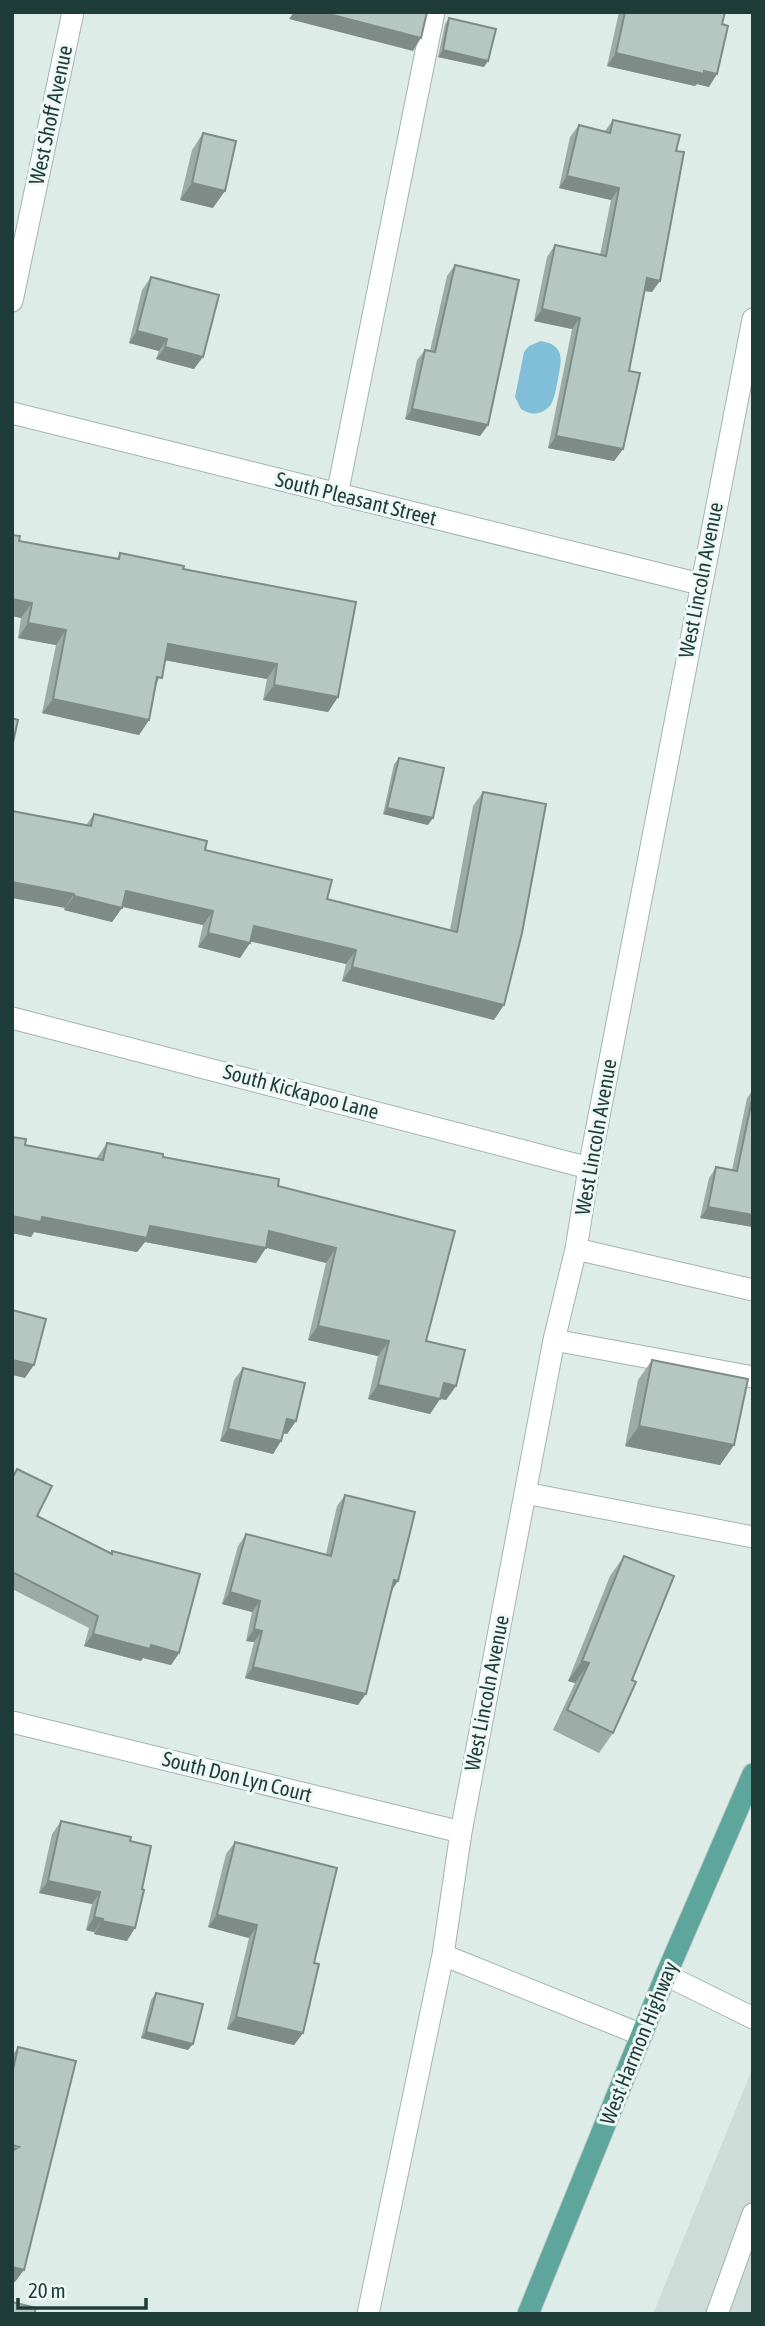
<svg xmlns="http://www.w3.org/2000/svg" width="765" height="2326" viewBox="0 0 765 2326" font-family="'Asap Condensed',sans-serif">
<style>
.built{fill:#cddcd6}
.water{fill:#80bfd7}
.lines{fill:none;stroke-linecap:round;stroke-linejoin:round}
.minor-casing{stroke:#a1b4af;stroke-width:23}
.major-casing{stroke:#c0c9c7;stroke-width:23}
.minor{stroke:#fff;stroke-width:21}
.major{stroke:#5ea69c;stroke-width:21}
.wall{fill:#9baba6}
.shaded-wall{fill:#7e8b87}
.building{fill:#b4c7c1;stroke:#7e8b87;stroke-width:2}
.labels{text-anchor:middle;stroke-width:6;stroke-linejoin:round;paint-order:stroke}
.street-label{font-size:21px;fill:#1e3d38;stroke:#eff8f5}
</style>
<rect width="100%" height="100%" fill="#deece7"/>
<path class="built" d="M753 2067V2314H653Z"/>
<path class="water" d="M541 341C565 345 562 360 558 379 556 388 555 398 550 406 541 415 532 416 521 409L515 397 524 352 529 346Z"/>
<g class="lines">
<defs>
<path id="minor" d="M12 301 73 12
M12 413 700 584
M337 495 434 12
M12 1018 589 1168
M576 1249 753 1290
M554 1340 753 1377
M525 1493 753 1537
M12 1722 461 1832
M666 1975 753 2018
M642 2035 443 1955 461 1832 554 1340 576 1249 589 1168 753 319
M368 2314 443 1955
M717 2314 753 2214"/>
<path id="major" d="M528 2314 666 1975 753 1774"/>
</defs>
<use href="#minor" class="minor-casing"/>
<use href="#major" class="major-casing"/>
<use href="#minor" class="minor"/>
<use href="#major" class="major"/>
</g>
<path class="wall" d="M619 12H725L709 87 697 84 695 86 607 66Z
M449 18 484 67 438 57 445 24Z
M613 120 676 151 652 292 644 291 629 371 623 449 614 461 548 448 572 329 534 321 547 257 555 245 600 255 611 200 559 188 570 137 579 125 605 131Z
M203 133 213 208 180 200 192 150Z
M455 265 488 425 480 436 405 419 417 360 425 350 430 351 447 276Z
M151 277 194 369 156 359 159 351 129 343 142 290Z
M12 535 19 541 117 559 120 553 183 569 338 697 328 712 263 700 267 679 165 660 156 687 149 720 139 735 42 713 56 645 18 638 21 618 12 616Z
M399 758 428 825 383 814 394 764Z
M483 792 494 1020 342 981 346 964 251 941 240 958 198 947 203 925 122 907 112 922 64 910 86 825 94 814 205 850 327 899 450 930 473 806Z
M753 1090V1227L700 1218 709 1178 716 1167 732 1170 747 1098Z
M12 1137 25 1145 96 1159 107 1143 278 1186 426 1341 456 1386 446 1400 440 1399 430 1414 368 1399 378 1356 308 1340 326 1263 266 1247 256 1263 145 1242 137 1252 34 1232 31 1237 12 1233Z
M652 1360 734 1445 720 1465 625 1446 638 1380Z
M243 1368 296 1421 287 1434 283 1433 281 1441 273 1454 220 1441 234 1380Z
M17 1469 37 1516 111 1554 112 1551 179 1653 171 1665 143 1658 141 1661 84 1646 89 1628 12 1589V1475Z
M345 1495 391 1591 358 1705 245 1678 254 1642 246 1641 252 1612 222 1604 238 1546 246 1534 326 1554 337 1506Z
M624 1556 632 1680 613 1733 599 1753 553 1730 575 1683 568 1681 610 1576Z
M61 1821 130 1841 127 1941 94 1934V1932L86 1930 92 1904 39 1893 52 1834Z
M235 1842 314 1963 303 2033 294 2045 227 2029 249 1938 208 1927 226 1854Z
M156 1993 188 2050 141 2038 151 2000Z
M18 2047 15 2282H12V2056Z"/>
<path class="shaded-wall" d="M294 12H321L421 38 413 51 289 19Z
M443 50 488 61 484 67 438 57Z
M616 53 717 74 709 87 697 84 695 86 607 66Z
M567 176 619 188 611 200 559 188Z
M192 183 225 191 213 208 180 200Z
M647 278 660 281 652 292 639 290Z
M542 309 580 318 572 329 534 321Z
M137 331 167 339 159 351 129 343Z
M165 347 203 357 194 369 156 359Z
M412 409 488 425 480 436 405 419Z
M556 436 623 449 614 461 548 448Z
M12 599 32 603 21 618 12 616Z
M28 623 66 630 56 645 18 638Z
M168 644 277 664 267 679 158 659Z
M274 685 338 697 328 712 263 700Z
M53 699 149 720 139 735 42 713Z
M387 808 433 818 428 825 383 814Z
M12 882 74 894 65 908 12 898Z
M126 891 213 911 203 925 116 905Z
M74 896 122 908 112 922 64 910Z
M254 926 356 950 346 964 244 940Z
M208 933 250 943 240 958 198 947Z
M352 967 504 1005 494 1020 342 981Z
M708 1207 753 1215V1227L700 1218Z
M12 1216 42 1217 150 1226 266 1248 256 1263 145 1242 137 1252 34 1232 31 1237 12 1233Z
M269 1231 336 1248 326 1263 259 1246Z
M318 1326 389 1341 378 1356 308 1340Z
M12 1360 34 1365 25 1378 12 1375Z
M444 1383 456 1386 446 1400 434 1397Z
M378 1385 440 1399 430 1414 368 1399Z
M287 1419 296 1421 287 1434 278 1432Z
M639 1426 734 1445 720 1465 625 1446Z
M228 1429 281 1441 273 1454 220 1441Z
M394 1580 398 1581 390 1593Z
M230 1592 260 1601 252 1612 222 1604Z
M254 1629 262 1631 254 1642 246 1641Z
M93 1634 151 1645 179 1653 171 1665 143 1658 141 1661 84 1646Z
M582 1661 589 1663 575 1683 568 1681Z
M253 1667 366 1694 358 1705 245 1678Z
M48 1881 100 1892 92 1904 39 1893Z
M217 1915 257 1925 249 1938 208 1927Z
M94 1917 103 1919 94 1932 86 1930Z
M102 1921 135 1928 127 1941 94 1934Z
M236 2017 303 2033 294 2045 227 2029Z
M146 2032 193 2044 188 2050 141 2038Z
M12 2267 24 2270 15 2282H12Z"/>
<path class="building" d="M321 12H427L421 38Z
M625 12H725L722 24 728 26 717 74 704 71V74L616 53Z
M449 18 496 29 488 61 443 50Z
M613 120 680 135 676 151 684 152 660 281 647 278 629 371 640 373 623 449 556 436 580 318 542 309 555 245 606 256 619 188 567 176 579 125 610 133Z
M203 133 236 141 225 191 192 183Z
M455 265 519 280 488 425 412 409 425 350 435 352Z
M151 277 219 295 203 357 165 347 167 339 137 331Z
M12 535 20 536 19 541 119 559 120 553 184 566 183 569 356 602 338 697 274 685 277 664 168 644 162 678 157 677 149 720 53 699 66 630 28 623 32 603 12 599Z
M12 718 18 720 12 747Z
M399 758 444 768 433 818 387 808Z
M483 792 546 804 522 933 504 1005 352 967 356 950 254 926 250 943 208 933 213 911 126 891 122 908 74 896V894L12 882V811L91 826 94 814 207 841 205 850 332 880 327 899 457 932Z
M753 1095V1215L708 1207 716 1167 737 1171Z
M12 1137 26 1139 25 1145 103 1160 107 1143 163 1154V1157L279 1179 278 1186 455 1231 426 1341 465 1350 456 1386 444 1383 440 1399 378 1385 389 1341 318 1326 336 1248 269 1231 266 1248 150 1226 147 1238 42 1217 41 1222 12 1216Z
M12 1310 46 1319 34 1365 12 1360Z
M652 1360 748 1379 734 1445 639 1426Z
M243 1368 305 1383 296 1421 287 1419 281 1441 228 1429Z
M17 1469 52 1486 37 1516 112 1554V1551L200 1574 179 1653 151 1645 150 1649 93 1634 98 1616 12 1572V1475H14Z
M345 1495 415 1512 398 1581 394 1580 366 1694 253 1667 262 1631 254 1629 260 1601 230 1592 246 1534 331 1556Z
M624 1556 674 1576 632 1680 636 1682 613 1733 567 1710 589 1663 582 1661Z
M61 1821 131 1837 130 1841 151 1846 142 1889 144 1890 135 1928 102 1921 103 1919 94 1917 100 1892 48 1881Z
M235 1842 337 1868 314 1963 319 1964 303 2033 236 2017 257 1925 217 1915Z
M156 1993 203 2004 193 2044 146 2032Z
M18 2047 76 2061 24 2270 12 2267V2151L19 2147 12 2145V2074Z
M12 2302 36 2308 34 2314H12Z"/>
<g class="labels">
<g class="street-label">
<text transform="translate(51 115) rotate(-78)" y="7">West Shoff Avenue</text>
<text transform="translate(356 499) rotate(14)" y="7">South Pleasant Street</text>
<text transform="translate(701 580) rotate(-79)" y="7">West Lincoln Avenue</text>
<text transform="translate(301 1092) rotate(15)" y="7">South Kickapoo Lane</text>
<text transform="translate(596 1137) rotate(-80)" y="7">West Lincoln Avenue</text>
<text transform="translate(487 1693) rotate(-79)" y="7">West Lincoln Avenue</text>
<text transform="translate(237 1777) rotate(14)" y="7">South Don Lyn Court</text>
<text transform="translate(639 2043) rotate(-68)" y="7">West Harmon Highway</text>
</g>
</g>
<rect width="765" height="2326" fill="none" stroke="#1e3d38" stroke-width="28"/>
<path d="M18 2298v10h128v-10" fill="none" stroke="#1e3d38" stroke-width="3.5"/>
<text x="28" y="2298" font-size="21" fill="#1e3d38" stroke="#eff8f5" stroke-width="5" paint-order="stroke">20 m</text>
</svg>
